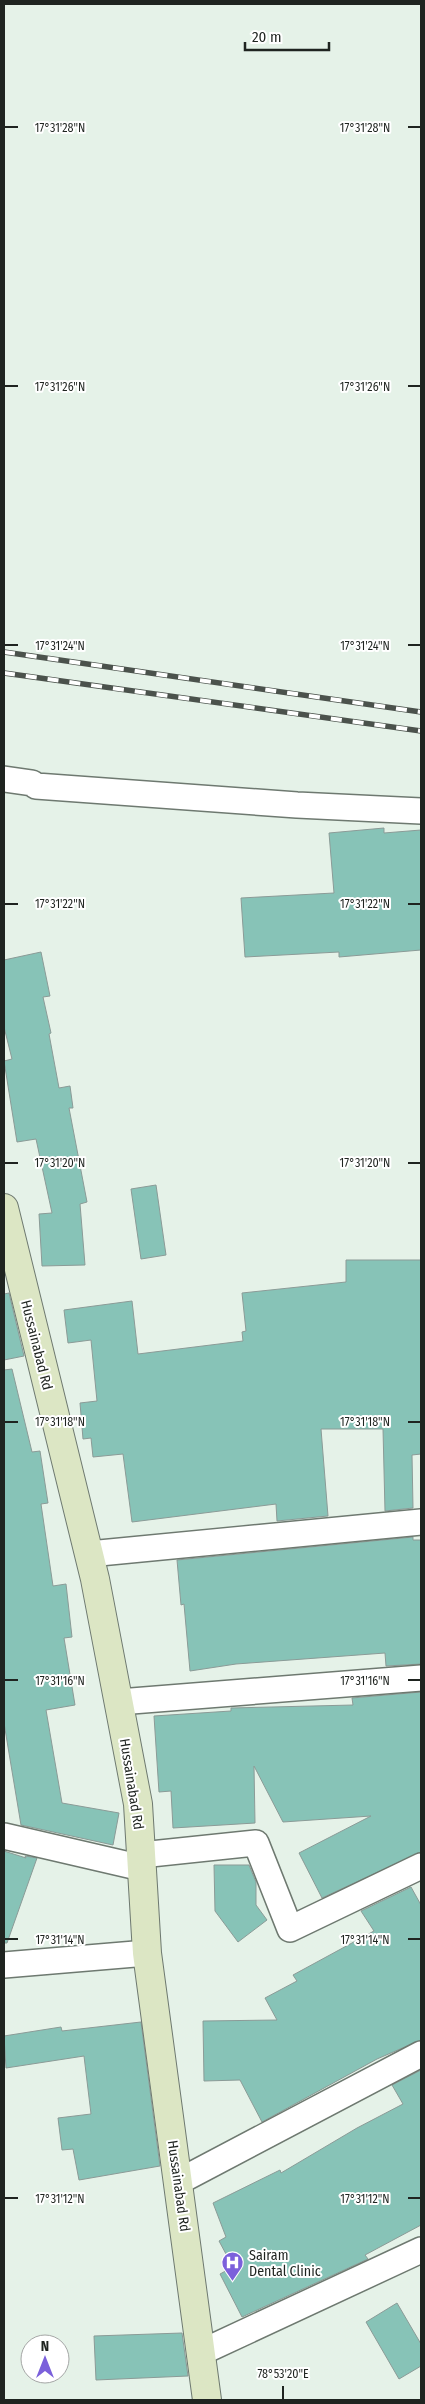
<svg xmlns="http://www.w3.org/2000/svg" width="425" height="2404" viewBox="0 0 425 2404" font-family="'Fira Sans Condensed',sans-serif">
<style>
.building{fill:#87c3b7;stroke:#8b9b97}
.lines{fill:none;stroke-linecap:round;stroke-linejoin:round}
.street-casing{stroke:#6e7970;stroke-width:28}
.secondary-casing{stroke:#6e7970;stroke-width:30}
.street{stroke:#fff;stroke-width:25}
.secondary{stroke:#dce6c4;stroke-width:28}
.rail-casing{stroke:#4b524c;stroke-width:5.5}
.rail{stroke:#fff;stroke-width:4;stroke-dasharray:11;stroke-linecap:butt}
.ticks{fill:none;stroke:#1f2420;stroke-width:2}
.labels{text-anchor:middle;stroke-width:4;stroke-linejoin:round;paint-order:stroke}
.street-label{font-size:14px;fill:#1f2420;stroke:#fff}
.poi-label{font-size:14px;fill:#1f2420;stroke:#fff;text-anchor:start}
.ticks-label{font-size:12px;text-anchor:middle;fill:#1f2420;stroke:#fff;stroke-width:4;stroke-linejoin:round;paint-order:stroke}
</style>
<rect width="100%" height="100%" fill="#e5f2e8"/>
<path class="building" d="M384 828V833L421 830V950L339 957V952L245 957 241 898 334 893 329 833Z
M41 952 50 996 43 997 51 1033 49 1034 59 1088 70 1086 73 1108H69L87 1202 80 1204 85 1265 42 1266 39 1214 52 1213 36 1139 17 1142 4 1061 12 1059 4 1027V960Z
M156 1185 166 1255 141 1259 131 1189Z
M346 1260H421V1454L412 1455 413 1508 385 1511 383 1429H321L328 1516 277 1521 276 1504 132 1522 123 1454 93 1457 91 1438 83 1439 80 1403 97 1401 91 1340 68 1343 64 1310 132 1301 138 1354 243 1341 242 1332 246 1331 242 1293 346 1282Z
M9 1293 24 1356 4 1360V1294Z
M12 1369 32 1452 40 1451 48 1503 41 1504 53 1586 66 1584 72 1637 64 1638 75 1705 46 1710 62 1803 119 1813 113 1845 21 1825 4 1723V1370Z
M413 1537V1540H421V1664L386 1666 385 1653 236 1664 190 1671 184 1604 181 1605 177 1560Z
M421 1692V1852L322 1898 299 1853 371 1816 283 1822 254 1766 255 1823 173 1828 171 1791 159 1792 154 1716 231 1711V1708L353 1705 352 1698Z
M4 1851 26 1858 25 1856 37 1858 7 1943H4Z
M214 1865H249L256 1882V1905L267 1920 238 1942 215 1911Z
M411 1887 421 1905V2040L377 2059 262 2122 240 2080 204 2081 203 2021 277 2020 265 1998 297 1981 293 1975 374 1931 361 1911Z
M141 2022 160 2166 79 2180 73 2149 62 2150 58 2118 91 2114 84 2056 6 2068 4 2036 61 2027 62 2031Z
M421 2070V2225L365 2255 368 2259 242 2317 220 2274 233 2267 219 2241 226 2237 213 2203 280 2170 281 2173 357 2128 403 2104 392 2085Z
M397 2303 421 2344V2366L399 2379 366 2322Z
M182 2333 188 2376 96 2380 94 2336Z"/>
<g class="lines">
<defs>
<path id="street" d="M4 779 32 783 36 786 297 805 421 811
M89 1554 421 1522
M119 1702 421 1678
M4 1836 142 1868
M141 1855 256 1843 290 1929 421 1866
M4 1965 147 1953
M178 2182 421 2054
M202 2352 421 2250"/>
<path id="secondary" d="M4 1208 95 1579 138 1804 147 1953 207 2400"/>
</defs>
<use href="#street" class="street-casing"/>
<use href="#secondary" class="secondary-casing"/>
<use href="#street" class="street"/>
<use href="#secondary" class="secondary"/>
<defs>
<path id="rail" d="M4 652 421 712
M4 673 421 731"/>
</defs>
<use href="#rail" class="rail-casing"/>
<use href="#rail" class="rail"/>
</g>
<path class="ticks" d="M5 127H18M408 127H420M5 386H18M408 386H420M5 645H18M408 645H420M5 904H18M408 904H420M5 1163H18M408 1163H420M5 1422H18M408 1422H420M5 1680H18M408 1680H420M5 1939H18M408 1939H420M5 2198H18M408 2198H420M283 2386V2399"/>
<defs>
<symbol id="hospital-pin" viewBox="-11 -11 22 30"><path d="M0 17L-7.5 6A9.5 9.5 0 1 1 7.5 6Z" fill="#7b60db" stroke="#fff"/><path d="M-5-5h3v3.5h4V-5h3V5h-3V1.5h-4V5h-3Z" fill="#fff"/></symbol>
</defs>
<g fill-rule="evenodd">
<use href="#hospital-pin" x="220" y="2250" width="25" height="34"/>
</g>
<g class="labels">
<g class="street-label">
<text transform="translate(37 1345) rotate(76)" y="5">Hussainabad Rd</text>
<text transform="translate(132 1784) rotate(81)" y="5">Hussainabad Rd</text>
<text transform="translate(179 2186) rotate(82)" y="5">Hussainabad Rd</text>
</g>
<g class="poi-label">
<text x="249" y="2260">Sairam<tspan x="249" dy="16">Dental Clinic</tspan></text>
</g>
</g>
<g class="ticks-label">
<text x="60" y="132">17°31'28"N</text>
<text x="365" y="132">17°31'28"N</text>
<text x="60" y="391">17°31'26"N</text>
<text x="365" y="391">17°31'26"N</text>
<text x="60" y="650">17°31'24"N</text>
<text x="365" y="650">17°31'24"N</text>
<text x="60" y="908">17°31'22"N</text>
<text x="365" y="908">17°31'22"N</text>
<text x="60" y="1167">17°31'20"N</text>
<text x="365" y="1167">17°31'20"N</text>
<text x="60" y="1426">17°31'18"N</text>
<text x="365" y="1426">17°31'18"N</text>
<text x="60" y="1685">17°31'16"N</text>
<text x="365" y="1685">17°31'16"N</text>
<text x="60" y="1944">17°31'14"N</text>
<text x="365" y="1944">17°31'14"N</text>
<text x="60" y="2203">17°31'12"N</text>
<text x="365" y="2203">17°31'12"N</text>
<text x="283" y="2378">78°53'20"E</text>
</g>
<rect width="425" height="2404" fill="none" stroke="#1f2420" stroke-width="10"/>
<g transform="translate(45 2359)"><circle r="24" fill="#ffffff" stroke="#a5a7a6"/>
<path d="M0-4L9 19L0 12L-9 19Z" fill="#7b60db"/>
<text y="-8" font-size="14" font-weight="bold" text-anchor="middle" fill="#1f2420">N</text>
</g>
<path d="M245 42v8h84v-8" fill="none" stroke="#1f2420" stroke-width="2.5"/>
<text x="252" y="42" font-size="15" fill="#1f2420" stroke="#ffffff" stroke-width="4" paint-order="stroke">20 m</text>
</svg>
